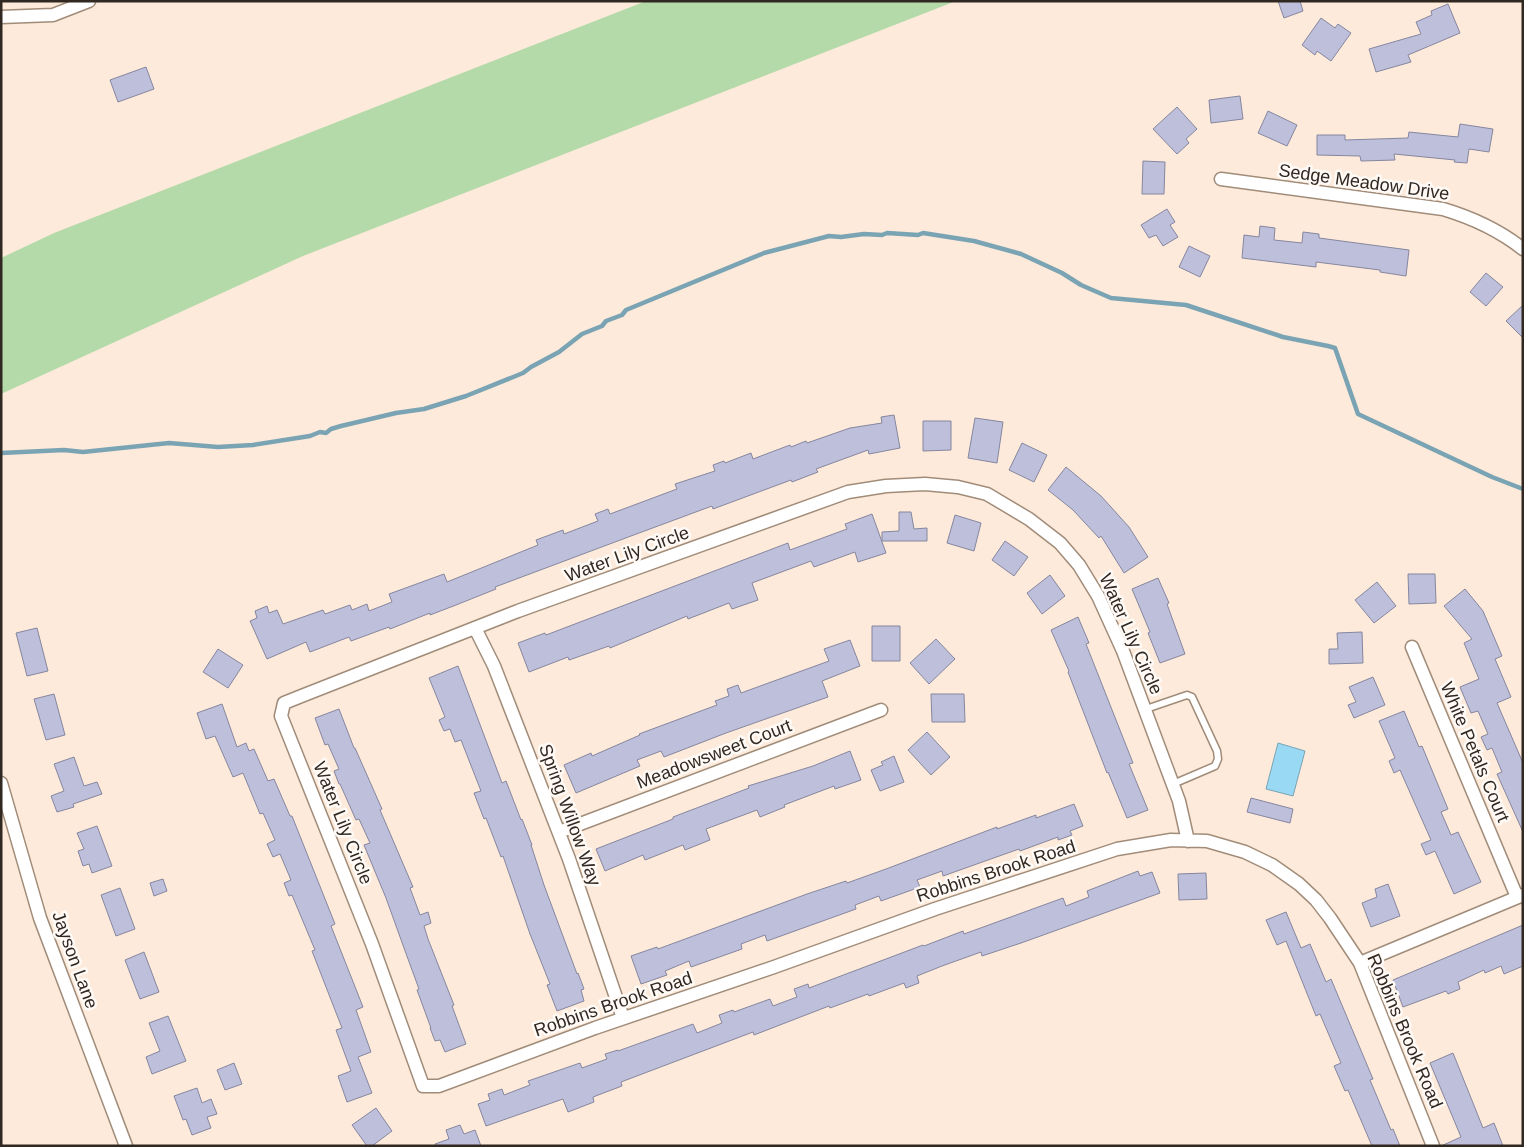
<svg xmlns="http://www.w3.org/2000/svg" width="1524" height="1147" viewBox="0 0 1524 1147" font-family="Arial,sans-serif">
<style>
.green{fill:#b5daaa}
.water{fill:#99d9f3;stroke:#7aa4b4}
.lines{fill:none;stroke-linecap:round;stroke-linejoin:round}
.stream{stroke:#7aa4b4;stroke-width:4.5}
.building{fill:#bebfda;stroke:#85869f}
.service-casing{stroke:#a18c79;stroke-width:9}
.minor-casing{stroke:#a18c79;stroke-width:15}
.service{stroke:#fff;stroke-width:6}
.minor{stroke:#fff;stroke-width:12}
.labels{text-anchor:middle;stroke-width:5;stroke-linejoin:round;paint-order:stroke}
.street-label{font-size:18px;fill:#312921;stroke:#fffaf6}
</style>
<rect width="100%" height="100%" fill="#fdeada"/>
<path class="green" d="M646 1H956L303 256 1 394V258L54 233Z"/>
<path class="water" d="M1278 743 1305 751 1293 796 1266 789Z"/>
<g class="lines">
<path class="stream" d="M1 453 64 450 83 452 169 443 218 447 253 445 310 436 320 432 326 433 331 429 341 426 396 413 424 409 466 396 523 373 531 367 559 352 582 334 602 326 606 321 622 315 626 310 764 253 829 236 841 237 864 234 882 235 887 233 918 235 923 233 974 241 1021 254 1062 273 1081 285 1111 298 1186 305 1283 337 1328 346 1335 348 1358 414 1492 477 1523 489"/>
</g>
<path class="building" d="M1278 1H1300L1303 11 1284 18Z
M1448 4 1460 33 1408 55 1411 62 1376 72 1369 49 1421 34 1416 22 1432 15 1431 11Z
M1321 18 1335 28 1338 24 1351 33 1331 61 1317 51 1315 55 1302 45Z
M146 67 154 89 118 102 110 80Z
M1240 96 1243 119 1211 123 1209 100Z
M1177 107 1197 129 1186 139 1189 143 1177 154 1153 129Z
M1268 111 1297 125 1287 146 1258 133Z
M1460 124 1493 129 1489 152 1469 149 1467 163 1454 162 1455 160 1394 154 1395 160 1361 161 1360 156 1317 155V135H1345V140L1408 138 1409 132 1458 137Z
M1143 161 1165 162 1164 194H1142Z
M1167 209 1175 222 1170 225 1178 237 1163 246 1156 235 1149 238 1141 225Z
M1260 226 1275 228 1274 240 1302 243 1303 232 1319 234V238L1409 250 1406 276 1380 272V270L1316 262V267L1242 258 1244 235 1259 237Z
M1189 246 1210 256 1200 277 1179 267Z
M1486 273 1503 287 1486 306 1470 292Z
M1523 305V338L1506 321Z
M894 415 900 448 869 454 868 450 816 469 818 472 792 482 791 480 713 509 712 506 631 536 495 587 496 589 456 605 430 615V613L390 629 389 627 351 641 349 637 310 652 306 642 267 659 250 621 257 618 255 611 267 606 269 613 277 610 283 624 323 610 325 614 350 605 352 610 367 604 369 611 392 602 389 594 444 574 447 582 538 545 536 540 563 530 564 534 598 521 595 514 608 509 610 514 677 489 675 484 715 471 713 465 724 461 725 463 751 453 753 459 790 445 791 447 806 441 807 443 850 428 882 423 881 417Z
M975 418 1003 422 997 463 968 458Z
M923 421H951V450L923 451Z
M1022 443 1047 455 1034 482 1009 470Z
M1066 467 1101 496 1129 527 1148 557 1124 573 1101 536 1099 538 1073 510 1048 490Z
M899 512H911L914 529 927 528V541H882V532L899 531Z
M872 514 886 553 858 562 855 552 814 567 811 561 752 583 758 600 732 609 729 603 688 619 687 616 610 648 609 646 569 660 568 657 529 672 518 643 545 633 546 635 788 543 790 550 847 529 845 524Z
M955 515 981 523 974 551 947 543Z
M1005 541 1028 557 1014 576 992 560Z
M1408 574H1435L1436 603 1409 604Z
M1050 575 1065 596 1042 614 1027 593Z
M1158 578 1169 603 1167 604 1185 654 1160 663 1148 633 1150 632 1132 589Z
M1377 582 1396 606 1374 623 1355 600Z
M1465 589 1483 611 1502 656 1495 659 1511 697 1497 703 1523 763V832L1497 774 1502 772 1492 748 1487 750 1481 737 1488 734 1478 711 1471 713 1460 687 1479 679 1464 643 1472 639 1444 606Z
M1078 617 1089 643 1086 644 1133 763 1129 764 1148 810 1127 818 1108 772 1107 773 1068 672 1069 671 1051 630Z
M872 626H900V661H872Z
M37 628 48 671 27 676 16 633Z
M1362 632 1363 663 1329 664V649H1338L1337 633Z
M936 639 955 659 929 684 910 663Z
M850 640 860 666 822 681 828 697 726 733 664 757 661 751 637 760 640 766 576 793 564 765 591 753 592 756 640 735 639 734 717 705 715 701 729 696 727 689 738 685 741 693 829 661 824 649Z
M218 649 243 665 228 688 203 672Z
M458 666 502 783 506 781 521 820 522 819 532 845H531L544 885 577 974 578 973 584 989 581 990 584 1001 557 1011 547 985 550 984 530 934 503 856 501 857 486 818 484 819 474 793 481 791 461 740 455 742 450 729 444 731 439 720 445 717 429 678Z
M1373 677 1385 705 1354 718 1348 705 1356 702 1349 687Z
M54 694 65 735 46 740 34 699Z
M931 694H964L965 722H932Z
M222 704 237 747 246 743 249 751 254 749 268 781 274 779 290 816H292L335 924 331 926 363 1007 356 1010 371 1052 358 1057 372 1093 347 1102 338 1076 351 1071 336 1030 342 1028 312 951 315 950 292 895 289 896 284 883 291 880 280 854 273 857 267 844 275 840 263 813 260 814 243 773 233 777 215 736 206 739 197 713Z
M339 709 354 748H355L382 809 380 810 413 887 410 888 420 915 428 912 431 923 424 926 428 939 454 1005 452 1006 466 1044 445 1052 440 1040 435 1041 430 1028H431L417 990 419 989 404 948 386 898 364 845 370 843 359 819 356 820 340 784H339L334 771 339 769 328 744 325 745 315 718Z
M1404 711 1419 747 1422 746 1448 809 1441 812 1451 835 1458 832 1481 882 1454 894 1435 851 1426 855 1421 844 1431 840 1400 770 1394 773 1389 761 1395 758 1379 721Z
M927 732 950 757 931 775 908 750Z
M850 751 861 780 835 789 834 786 784 805 785 807 760 817 757 810 706 829 710 840 685 850 683 845 645 860 643 855 605 871 596 849 673 819V817L749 788 748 786 813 766Z
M894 756 904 782 880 791 871 770 883 765 881 762Z
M74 757 84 786 97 782 102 794 73 804 74 807 57 812 51 796 64 791 54 764Z
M1251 798 1293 809 1290 823 1247 812Z
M1074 804 1083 826 1070 831 1072 835 1058 840V837L1020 851 1019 849 943 876 942 871 917 880 920 887 881 901 879 896 855 905 856 909 767 941 765 935 741 944 742 949 691 967 689 961 665 971 667 975 641 984 631 956 657 947 658 949 807 894 846 881 847 883 886 869 997 827V829L1036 815V818Z
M97 826 112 866 92 873 89 864 83 866 78 851 84 849 77 833Z
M1138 871 1140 876 1152 872 1160 893 1021 943 982 956 981 952 942 966 917 976 919 983 906 988 904 983 869 996 868 994 830 1008 829 1006 754 1035 753 1032 621 1082 622 1086 593 1097 594 1102 568 1112 563 1099 486 1126 478 1104 490 1100 488 1094 502 1089 504 1095 530 1085 528 1081 580 1063 582 1068 607 1059 605 1054 618 1050V1051L693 1024 697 1033 722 1023 719 1015 733 1010 734 1012 770 999 773 1006 797 997 794 989 808 984 809 988 923 945 924 946 963 931 964 934 1063 898 1066 906 1089 897 1087 891Z
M1206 873 1207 899 1179 900 1178 874Z
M163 879 167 891 154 896 150 883Z
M1388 884 1400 916 1371 927 1362 903 1377 897 1375 889Z
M120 888 135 929 116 936 101 895Z
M1286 912 1301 948 1310 944 1326 982 1331 979 1373 1079 1370 1080 1391 1130 1393 1129 1400 1146H1372L1348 1090 1345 1091 1334 1066 1341 1063 1320 1014 1316 1016 1286 941 1277 945 1266 920Z
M1523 925V966L1504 974 1501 966 1485 973 1484 970 1458 982 1460 989 1448 994 1446 991 1403 1007 1393 980Z
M144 952 159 992 140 999 125 960Z
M168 1016 186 1061 152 1074 146 1057 160 1051 149 1023Z
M1453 1053 1483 1128 1494 1123 1503 1146H1441L1461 1137 1430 1063Z
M234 1063 242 1084 225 1090 217 1070Z
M197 1088 202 1103 211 1099 217 1114 207 1117 211 1128 192 1135 186 1119 183 1120 174 1096Z
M376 1108 392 1131 372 1146H367L352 1125Z
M460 1125 464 1134 475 1130 481 1146H436L435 1144 449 1139 446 1130Z"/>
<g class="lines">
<defs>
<path id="service" d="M1146 709 1187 695 1192 697 1217 751 1218 759 1215 766 1173 784"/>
<path id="minor" d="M1 17 53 15 89 1
M1221 179 1443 209C1473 218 1499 230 1523 249
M475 628 494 666 569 859 623 1018
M1412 647 1517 897
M1 783 40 918 126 1146
M559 832 881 710
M1188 841 1179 801 1123 651 1098 596 1079 565 1060 543 1029 519 987 494 958 487 925 484 886 486 848 492 518 611 304 695 284 703 281 716 372 944 423 1086H439L595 1028 774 967 935 909 1117 849 1171 840 1207 841 1245 852 1272 865 1299 884 1316 900 1330 918 1360 963 1433 1146
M1360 963 1523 895"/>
</defs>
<use href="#service" class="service-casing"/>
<use href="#minor" class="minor-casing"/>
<use href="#service" class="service"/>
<use href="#minor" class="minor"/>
</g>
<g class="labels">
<g class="street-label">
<text transform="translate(1364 182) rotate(8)" y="6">Sedge Meadow Drive</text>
<text transform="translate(627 554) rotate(-20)" y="6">Water Lily Circle</text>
<text transform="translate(1131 634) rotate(66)" y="6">Water Lily Circle</text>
<text transform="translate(1475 752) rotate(67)" y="6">White Petals Court</text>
<text transform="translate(714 754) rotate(-21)" y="6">Meadowsweet Court</text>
<text transform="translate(570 815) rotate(70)" y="6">Spring Willow Way</text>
<text transform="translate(343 823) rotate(68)" y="6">Water Lily Circle</text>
<text transform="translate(996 871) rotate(-18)" y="6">Robbins Brook Road</text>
<text transform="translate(75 960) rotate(70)" y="6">Jayson Lane</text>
<text transform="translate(613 1004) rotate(-19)" y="6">Robbins Brook Road</text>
<text transform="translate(1405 1031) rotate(67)" y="6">Robbins Brook Road</text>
</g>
</g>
<rect width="1524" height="1147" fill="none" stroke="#312921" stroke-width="5"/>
</svg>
